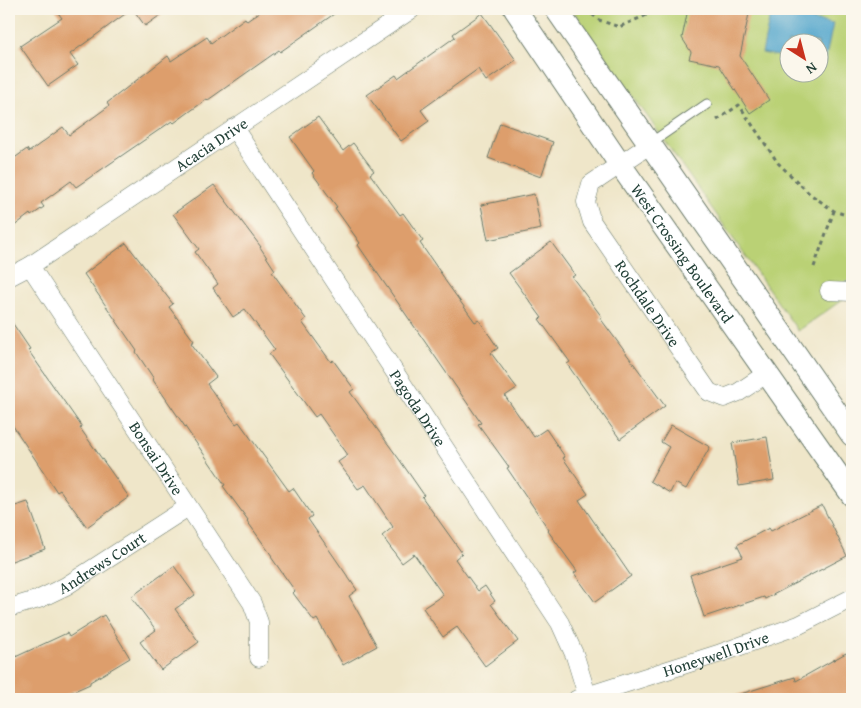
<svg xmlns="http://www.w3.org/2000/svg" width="861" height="708" viewBox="0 0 861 708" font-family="'Gentium Book Plus',serif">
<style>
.green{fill:#bad175;stroke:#6c8754;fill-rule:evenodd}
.water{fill:#51a5cc;stroke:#387180}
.building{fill:#dd9e6c}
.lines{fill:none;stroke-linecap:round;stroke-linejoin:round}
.service-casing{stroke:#687868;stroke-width:11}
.minor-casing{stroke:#687868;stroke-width:19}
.tertiary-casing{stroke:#687868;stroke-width:24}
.path{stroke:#687868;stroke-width:3;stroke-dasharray:4 4;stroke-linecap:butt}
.service{stroke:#fff;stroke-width:9}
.minor{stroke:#fff;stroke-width:18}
.tertiary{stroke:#fff;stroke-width:22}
.labels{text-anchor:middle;stroke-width:4;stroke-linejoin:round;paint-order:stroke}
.street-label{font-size:16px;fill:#1f3d34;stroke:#fbf7ec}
</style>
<rect width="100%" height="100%" fill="#fbf7ec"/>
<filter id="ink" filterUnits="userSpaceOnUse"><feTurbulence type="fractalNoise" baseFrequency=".02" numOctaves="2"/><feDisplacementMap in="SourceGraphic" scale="10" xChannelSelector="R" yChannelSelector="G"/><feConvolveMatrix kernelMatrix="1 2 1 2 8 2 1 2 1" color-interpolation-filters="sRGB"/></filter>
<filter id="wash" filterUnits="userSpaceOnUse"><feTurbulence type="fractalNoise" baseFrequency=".0096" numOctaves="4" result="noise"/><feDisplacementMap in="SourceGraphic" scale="20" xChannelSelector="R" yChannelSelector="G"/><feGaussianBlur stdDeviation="1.12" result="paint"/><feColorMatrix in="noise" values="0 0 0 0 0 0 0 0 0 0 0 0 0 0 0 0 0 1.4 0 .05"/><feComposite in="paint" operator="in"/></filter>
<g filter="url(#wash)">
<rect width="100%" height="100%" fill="#efe6c9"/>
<path class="green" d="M572 9H852V293L798 331ZM788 42H818V72H788Z"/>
<path class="water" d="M771 11 833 24 824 66 819 65 818 42H788V58L762 53Z"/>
<g id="blocks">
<path class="building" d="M55 9H132L70 54 78 65 48 86 20 46 62 18Z
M133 9H169L145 26Z
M264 9H341L280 52 279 50 208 100 207 99 174 123 172 121 76 187 71 181 41 203 44 207 31 216 30 214 9 230V162L27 149 29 152 63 127 69 135 109 106 107 103 168 56 171 61 207 37 211 43 245 18 247 21Z
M688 9H750L740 56 769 100 750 113 719 65 689 59 691 52 682 38Z
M482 13 516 60 486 81 478 69 421 110 429 121 401 141 367 95 396 75 398 78 455 37 453 34Z
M318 117 343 151 353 143 374 171 370 174 400 215 403 213 423 241 420 243 445 279H444L475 322 479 320 498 348 491 353 517 388 505 396 534 437 546 429 565 457 563 458 588 494 579 500 631 576 595 602 574 573 577 571 548 531 549 530 507 468 509 467 478 424 481 423 358 245 360 243 335 208 337 207 312 173 314 171 290 137Z
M500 123 553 142 541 177 488 158Z
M214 185 261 247H260L275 270 272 272 306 319 302 322 331 362 333 360 354 389 350 392 399 459 424 495 422 497 462 553 455 559 478 591 485 586 495 601 491 604 518 641 485 666 457 627 443 637 423 608 443 595 414 554 402 563 382 536 393 527 365 485 358 489 338 462 348 455 319 414 315 417 269 354 275 350 245 309 233 317 213 288 218 284 195 252 199 249 173 214Z
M534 194 541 229 488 240 481 205Z
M551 242 575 275 572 277 602 317 600 318 665 406 620 439 567 364 570 362 539 319 542 318 509 273Z
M126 243 173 304 169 307 194 341 191 343 216 377 207 384 236 424 239 422 289 491 293 488 312 516 308 519 357 590 349 596 377 646 343 665 317 619 314 621 293 593 295 591 271 557 272 556 247 521 248 520 223 486 225 485 153 380 154 379 136 352 137 351 84 274Z
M9 318 30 349 28 350 82 427 80 428 129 497 87 527 60 490 57 492 9 420Z
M671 425 710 447 686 489 675 483 670 493 650 481 669 447 661 442Z
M767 437 774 480 739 486 732 443Z
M28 502 45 549 9 562V508Z
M822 505 847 556 765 599 764 597 704 617 690 575 743 557 737 545 769 528 771 531Z
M174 566 195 595 175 609 199 642 161 670 140 642 156 630 131 597Z
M104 615 130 658 90 682V684L56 699H9V660L67 633 69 637Z
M846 653 852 664V699H735L734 696 795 677 796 681Z"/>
</g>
</g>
<g filter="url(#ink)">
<use href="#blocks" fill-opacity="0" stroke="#687868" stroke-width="1"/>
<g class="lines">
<defs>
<path id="service" d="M649 144 707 104"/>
<g id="minor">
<path id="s1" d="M234 128 560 623 575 656 587 695"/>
<path id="s2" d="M649 145 591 184 586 202 592 222 709 392 724 398 739 392 766 374"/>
<path id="s3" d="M30 266 252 603 259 622V658"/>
<path id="s4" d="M9 277 30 266 412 9"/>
<path d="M829 291 852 292"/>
<path id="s5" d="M9 608 39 599 66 586 188 507"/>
<path id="s6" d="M577 699 721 653 799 625 852 598"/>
</g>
<g id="tertiary">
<path id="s7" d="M515 9 619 163 852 495"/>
<path d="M556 9 852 435"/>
</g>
</defs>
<use href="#service" class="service-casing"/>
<use href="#minor" class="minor-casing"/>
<use href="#tertiary" class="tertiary-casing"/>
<path class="path" d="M586 9 599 20 619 27 649 14
M717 120 739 105 778 163 810 194 834 211 852 217
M814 267 834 211"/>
<use href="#service" class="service"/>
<use href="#minor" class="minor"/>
<use href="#tertiary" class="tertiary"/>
</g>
</g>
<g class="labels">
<g class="street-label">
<text dy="6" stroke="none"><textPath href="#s4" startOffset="242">Acacia Drive</textPath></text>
<text dy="6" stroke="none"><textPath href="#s7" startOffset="296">West Crossing Boulevard</textPath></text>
<text dy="6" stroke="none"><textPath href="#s2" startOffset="208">Rochdale Drive</textPath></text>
<text dy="6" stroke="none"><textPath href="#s1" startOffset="335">Pagoda Drive</textPath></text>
<text dy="6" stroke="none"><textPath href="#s3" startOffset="230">Bonsai Drive</textPath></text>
<text dy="6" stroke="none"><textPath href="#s5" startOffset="104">Andrews Court</textPath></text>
<text dy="6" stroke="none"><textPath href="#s6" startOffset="146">Honeywell Drive</textPath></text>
</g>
</g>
<rect width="861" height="708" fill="none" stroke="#fbf7ec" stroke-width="30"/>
<g transform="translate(804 58) rotate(144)"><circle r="24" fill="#fbf7ec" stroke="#a3ada2"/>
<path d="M0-4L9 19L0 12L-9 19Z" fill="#c8321e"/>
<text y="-8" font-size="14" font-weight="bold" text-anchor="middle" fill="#1f3d34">N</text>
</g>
</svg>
